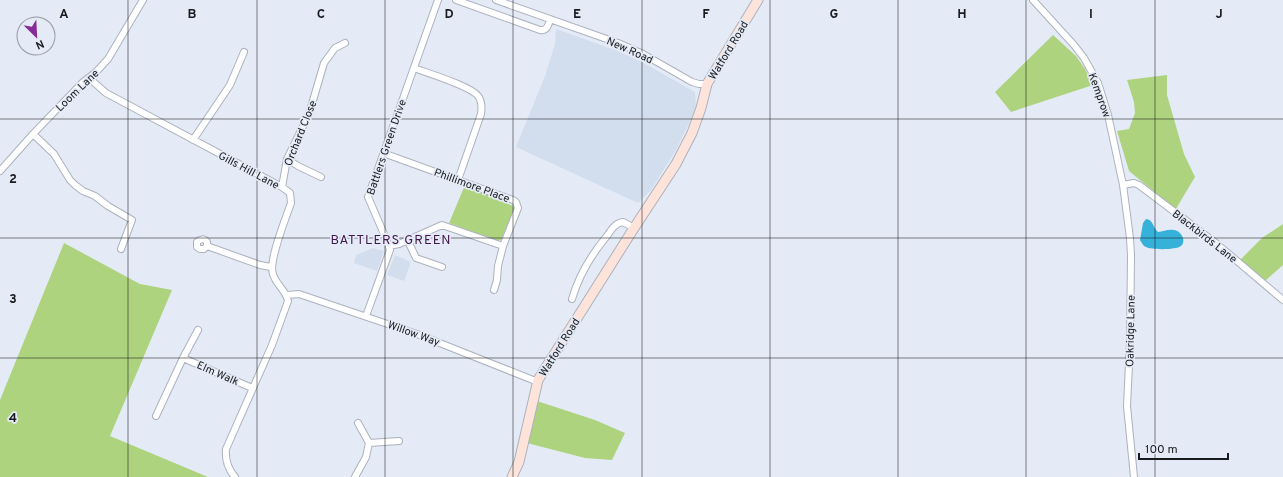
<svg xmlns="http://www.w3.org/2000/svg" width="1283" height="477" viewBox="0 0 1283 477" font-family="Overpass,sans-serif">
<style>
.built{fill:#d2ddee}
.green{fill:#aed37e}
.water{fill:#36b1da}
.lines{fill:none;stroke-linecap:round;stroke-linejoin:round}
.street-casing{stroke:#acb2bd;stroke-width:8}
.secondary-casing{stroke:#acb2bd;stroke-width:11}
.street{stroke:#fff;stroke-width:6}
.secondary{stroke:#fee3da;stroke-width:9}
.grid{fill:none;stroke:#191b1f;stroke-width:1;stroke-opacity:0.55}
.labels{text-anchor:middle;stroke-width:3.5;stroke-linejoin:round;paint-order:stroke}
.street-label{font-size:11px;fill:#191b1f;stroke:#e4ebf6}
.quarter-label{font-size:13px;letter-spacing:1px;fill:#411549;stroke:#e4ebf6}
.grid-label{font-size:13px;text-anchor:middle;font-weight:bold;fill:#191b1f;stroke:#e4ebf6;stroke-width:3.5;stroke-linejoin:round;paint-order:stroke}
</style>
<rect width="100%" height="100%" fill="#e4ebf6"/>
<path class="built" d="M556 29 615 50 642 62 695 92 696 109 676 150 651 190 638 203 516 147 545 76 555 44Z
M373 248 384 251 377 271 354 263 356 255Z
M395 255 411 262 404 281 387 275Z"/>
<path class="green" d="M1053 35 1076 56 1085 69 1093 85 1011 112 995 92Z
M1167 75V95L1184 154 1195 177 1177 207 1178 211 1129 171 1117 131 1129 129 1135 113 1134 102 1127 80Z
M465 185 513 206 514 209 501 240 497 241 449 223Z
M1283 224V265L1265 281 1239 261 1262 238Z
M64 243 140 284 172 290 110 436 208 477H0V400Z
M537 401 595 420 625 433 612 460 585 458 527 443Z"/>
<path class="water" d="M1146 219C1153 219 1153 228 1158 232 1163 232 1168 229 1173 230 1181 230 1187 241 1181 246 1176 250 1152 250 1146 247 1143 246 1142 243 1140 240L1143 223Z"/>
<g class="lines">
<defs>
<path id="street" d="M456 0 540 30C547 31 548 26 550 20
M496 0 618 43 643 54 692 82 699 84H707
M1033 0 1074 45 1084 58 1098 83 1108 115 1123 185 1130 238 1131 256 1130 343 1127 406 1134 477
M414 68C427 73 471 86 478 96 482 101 482 107 481 114L458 180
M89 78 106 93 282 187 290 193 291 203C286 218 268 261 273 274 276 285 286 290 288 301L272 345 226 449C225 460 228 469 235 477
M33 134 54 154 70 180 75 185 83 191 95 196 108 206 132 220 121 249
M193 140 230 85 244 52
M383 153 513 200 516 202 518 208 503 246 442 225 399 244 389 246
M287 159 298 166 321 177
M0 171 33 134 82 83 96 72 108 59 143 0
M1123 185 1134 183 1139 185 1217 244 1283 300
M282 187 287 159 309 114 324 63 335 48 345 43
M408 241 416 258 442 267
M207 246V242C204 238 200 239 197 242V247L200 249H204L207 246 260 265 271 267
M494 290 497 280 498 266 503 246
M287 295 299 294 417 334 533 380H538
M572 299C579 275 591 255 607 236 611 230 615 223 623 222L634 228
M366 316 390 250 387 241 368 197 438 0
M183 358 252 388
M156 416 183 358 198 330
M369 443 399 441
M355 477 366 457 369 443 358 423"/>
<path id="secondary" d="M512 477 519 462 538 380 634 228 676 164 692 133 701 108 707 84 758 0"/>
</defs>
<use href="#street" class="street-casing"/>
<use href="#secondary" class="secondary-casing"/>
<use href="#street" class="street"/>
<use href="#secondary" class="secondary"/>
</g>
<path class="grid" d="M128 0V477M257 0V477M385 0V477M513 0V477M642 0V477M770 0V477M898 0V477M1026 0V477M1155 0V477M0 119H1283M0 238H1283M0 358H1283"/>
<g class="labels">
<g class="street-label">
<text transform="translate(630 50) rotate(24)" y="4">New Road</text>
<text transform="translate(728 50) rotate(-59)" y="4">Watford Road</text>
<text transform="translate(77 90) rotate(-44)" y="4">Loom Lane</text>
<text transform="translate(1100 95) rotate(70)" y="4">Kemprow</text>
<text transform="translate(300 133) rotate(-68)" y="4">Orchard Close</text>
<text transform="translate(386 147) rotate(-71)" y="4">Battlers Green Drive</text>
<text transform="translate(249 170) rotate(28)" y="4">Gills Hill Lane</text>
<text transform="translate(472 185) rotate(20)" y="4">Phillimore Place</text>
<text transform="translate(1205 236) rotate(38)" y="4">Blackbirds Lane</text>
<text transform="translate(1130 331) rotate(-89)" y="4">Oakridge Lane</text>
<text transform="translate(414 333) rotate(20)" y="4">Willow Way</text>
<text transform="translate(559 347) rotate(-58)" y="4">Watford Road</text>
<text transform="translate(218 373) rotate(24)" y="4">Elm Walk</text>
</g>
<g class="quarter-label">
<text x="391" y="244">BATTLERS GREEN</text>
</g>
</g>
<g class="grid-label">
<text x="64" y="18">A</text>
<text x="192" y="18">B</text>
<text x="321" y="18">C</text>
<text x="449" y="18">D</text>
<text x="577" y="18">E</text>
<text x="706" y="18">F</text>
<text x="834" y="18">G</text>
<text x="962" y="18">H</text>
<text x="1091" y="18">I</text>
<text x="1219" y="18">J</text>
<text x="13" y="183">2</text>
<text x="13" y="303">3</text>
<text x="13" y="422">4</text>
</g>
<g transform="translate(36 36) rotate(156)"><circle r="19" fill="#e4ebf6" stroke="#9398a0"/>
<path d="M0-3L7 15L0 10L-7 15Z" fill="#872b97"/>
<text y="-6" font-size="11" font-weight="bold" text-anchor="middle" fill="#191b1f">N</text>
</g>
<path d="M1139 453v6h89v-6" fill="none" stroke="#191b1f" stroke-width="2"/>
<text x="1145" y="453" font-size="12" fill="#191b1f" stroke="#e4ebf6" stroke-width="3" paint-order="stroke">100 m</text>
</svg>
